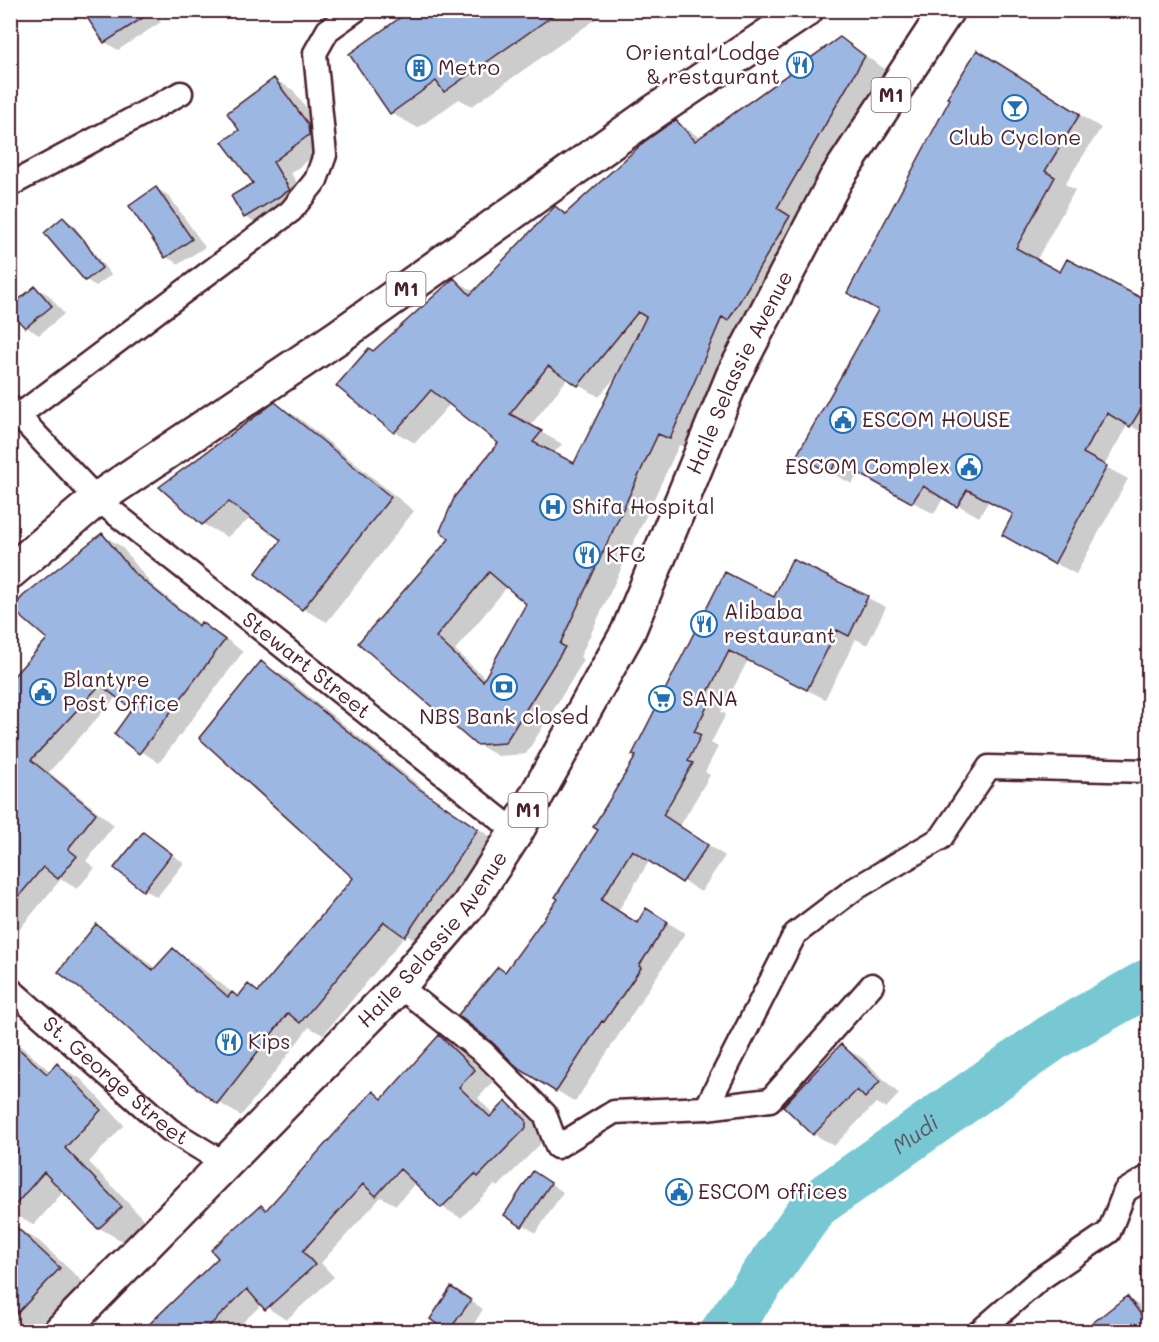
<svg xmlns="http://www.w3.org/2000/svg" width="1159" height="1342" viewBox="0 0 1159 1342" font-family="Mali,sans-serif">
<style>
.shadow{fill:#0003;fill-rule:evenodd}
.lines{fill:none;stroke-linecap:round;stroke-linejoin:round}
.river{stroke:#78c8d4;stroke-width:48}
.building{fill:#9db7e3;stroke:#4a1f2b;stroke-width:1.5;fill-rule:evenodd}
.minor-casing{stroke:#4a1f2b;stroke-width:27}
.trunk-casing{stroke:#4a1f2b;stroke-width:38}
.minor{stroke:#fff;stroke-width:22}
.trunk{stroke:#fff;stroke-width:33}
.labels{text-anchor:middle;stroke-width:5;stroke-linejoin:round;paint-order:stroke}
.shield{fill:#fff;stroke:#80626b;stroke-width:1.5}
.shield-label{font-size:20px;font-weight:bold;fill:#4a1f2b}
.poi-label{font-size:21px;fill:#4a1f2b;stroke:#fff;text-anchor:start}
.street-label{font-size:21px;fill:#4a1f2b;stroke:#fff}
.water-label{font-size:22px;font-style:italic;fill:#5a5a66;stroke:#fff}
</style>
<rect width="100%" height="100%" fill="#fff"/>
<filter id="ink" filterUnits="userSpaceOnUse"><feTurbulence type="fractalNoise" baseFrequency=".0167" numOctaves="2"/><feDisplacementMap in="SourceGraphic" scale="12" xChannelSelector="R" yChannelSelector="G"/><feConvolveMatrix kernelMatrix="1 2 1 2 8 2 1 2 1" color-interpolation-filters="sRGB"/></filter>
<g filter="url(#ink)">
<path class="shadow" d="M154 10 161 22 118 50 105 42Z
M414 10H609L472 106 459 99 418 128 391 113Z
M840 39 885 69 796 221 691 450 679 445 580 657 584 660 526 754 498 756 477 744 360 642 451 538 500 443 450 404 415 443 395 432 374 352 454 279 475 292 555 207 567 214 676 122 701 138ZM618 374 574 465 553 454 562 444 530 426 568 378 599 397ZM508 586 528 603 486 679 455 650Z
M998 64 1101 128 1065 184 1075 190 1036 261 1060 274 1148 304V436L1128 424 1104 466 1128 479 1076 574 1024 547 1014 515 989 501 979 517 944 497 934 514 859 472 852 484 820 467 880 310Z
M274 79 293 90 327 136 328 146 291 173 308 201 264 228 245 217 255 183 241 130Z
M156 188 169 196 205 247 179 264 166 257Z
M63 218 73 224 111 275 96 286 86 280 46 233Z
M35 288 49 295 64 314 39 335 26 327Z
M275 404 299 418 414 511 327 622 303 609 257 573 283 540 252 517 227 537 203 524Z
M102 535 121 546 152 585 201 625 221 635 243 652 159 763 116 734 134 709 117 696 49 772 114 825 86 861 95 868 77 889 61 879 18 931 10 927V801L49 639Z
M793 561 886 607 867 645 856 639 825 699 748 660 721 712 726 714 711 743 718 747 705 772 710 775 680 826 725 856 701 892 650 860 618 911 638 925 665 921 685 933 575 1102 519 1067 506 973 560 899 600 829 637 756 774 599Z
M261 663 284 676 438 801 500 843 428 948 406 935 323 1035 309 1027 241 1116 218 1102 96 926 119 939 156 969 173 950 195 963 239 998 248 986 259 992 355 878Z
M144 834 184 863 157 897 144 889Z
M10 1037 51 1072 57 1065 81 1079 124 1125 89 1162 145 1221 124 1242 99 1228 64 1191 34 1225 10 1212Z
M440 1037 459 1048 493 1082 478 1098 494 1115 506 1103 525 1114 548 1136 498 1187 494 1185 461 1218 442 1207 416 1182 396 1205 381 1197 321 1263 334 1277 286 1320 262 1304 233 1332H143L220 1258 261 1206 268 1211 373 1093 384 1099Z
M841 1046 862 1058 899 1094 886 1108 876 1103 834 1146 814 1134Z
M547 1181 563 1192 536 1233 523 1225Z
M15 1227 39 1241 84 1283 38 1332H10V1232Z
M465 1297 483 1309 469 1332H451L432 1319Z
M1127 1298 1140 1306 1148 1317V1332Z"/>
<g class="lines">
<path class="river" id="s1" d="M724 1332 815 1205 1056 1035 1148 983"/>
</g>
<path class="building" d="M82 10H155L104 43Z
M411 10H561L444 92 436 81 390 114 349 54Z
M840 37 865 56 777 208 790 216 728 321 722 317 670 439 658 434 560 644 565 647 505 743 476 745 358 643 449 539 440 531 455 496 498 443 431 390 394 433 336 386 369 348 373 351 454 278 470 295 555 206 565 214 644 142 665 127 676 120 695 141ZM638 312 646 317 574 463 533 442 542 431 510 414 548 366 578 386ZM489 572 526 604 483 681 436 637Z
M977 50 1080 114 1045 171 1055 177 1016 248 1060 272 1067 259 1149 302V396L1130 427 1107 413 1083 453 1107 466 1054 564 1002 535 1013 514 970 491 967 490 957 507 923 486 912 503 837 461 830 473 797 455 878 310 847 293 950 99 947 98Z
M274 78 308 124 309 135 273 162 290 190 244 218 231 196 253 183 222 142 239 130 227 113Z
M156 187 192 239 165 258 129 206Z
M63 217 84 240 102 268 85 281 44 233Z
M35 286 52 306 25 328 10 311V307Z
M275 402 391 497 302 610 255 574 281 540 229 502 202 525 159 487Z
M102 533 133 572 199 626 201 622 225 640 139 754 114 734 132 709 100 685 31 760 96 813 68 849 77 856 58 879 43 867 10 907V680L47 639 12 609 23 596Z
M792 559 868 596 849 636 837 630 807 690 729 651 704 700 709 703 694 732 701 735 688 761 693 763 663 815 708 845 682 883 632 850 601 900 637 923 646 908 668 922 639 966 641 968 604 1022 602 1021 556 1092 518 1068 492 1042 458 1015 498 967 505 972 558 899 555 897 598 830 593 827 636 756 632 755 725 572 774 597Z
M261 661 415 786 478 829 405 937 384 922 300 1023 288 1013 217 1104 172 1069 108 1010 58 972 96 924 153 970 173 948 228 997 232 992 238 997 248 984 258 992 353 878 199 738Z
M143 832 172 854 143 891 114 868Z
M439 1035 475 1070 459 1087 490 1117 506 1101 526 1120V1128L478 1177 475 1174 441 1208 400 1169 376 1196 363 1184 303 1251 315 1265 265 1310 247 1289 203 1332H141L218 1258 211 1250 261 1205 266 1210 373 1091 382 1099Z
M10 1041 47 1074 57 1063 101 1110 65 1148 122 1207 98 1229 44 1172 10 1211Z
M841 1044 880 1081 865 1098 857 1090 813 1135 783 1106Z
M533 1171 551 1183 522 1227 504 1215Z
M10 1221 60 1268 10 1321Z
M451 1287 471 1300 448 1332 430 1319Z
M1127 1296 1149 1325V1332H1081Z"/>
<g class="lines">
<defs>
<g id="minor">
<path d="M10 185 181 93"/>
<path id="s2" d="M10 407 97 499 516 832"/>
<path d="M18 416 291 211 316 180 325 155 315 53 328 30 356 10"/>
<path d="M399 986 484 1053 545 1114 557 1147 614 1112 706 1108 770 1100 872 985"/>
<path id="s3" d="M10 989 170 1130 226 1164"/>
<path d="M706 1108 795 934 853 890 941 838 989 767 1148 771"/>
<path d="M979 1332 1040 1279 1109 1232 1125 1191 1148 1177"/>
</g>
<g id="trunk">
<path d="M10 572 97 499 338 337 654 112 806 10"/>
<path id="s4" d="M60 1332 399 986 468 906 516 832 628 632 733 376 836 179 947 10"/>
</g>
</defs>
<use href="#minor" class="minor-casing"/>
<use href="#trunk" class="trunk-casing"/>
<use href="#minor" class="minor"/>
<use href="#trunk" class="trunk"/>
</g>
</g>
<defs>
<symbol id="restaurant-ring" viewBox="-11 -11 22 22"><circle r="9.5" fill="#fff" stroke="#1f6fb2" stroke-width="1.5"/><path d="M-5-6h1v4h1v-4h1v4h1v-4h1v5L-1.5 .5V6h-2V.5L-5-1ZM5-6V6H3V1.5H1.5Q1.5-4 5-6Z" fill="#1f6fb2"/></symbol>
<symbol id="building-ring" viewBox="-11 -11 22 22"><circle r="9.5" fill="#fff" stroke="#1f6fb2" stroke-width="1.5"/><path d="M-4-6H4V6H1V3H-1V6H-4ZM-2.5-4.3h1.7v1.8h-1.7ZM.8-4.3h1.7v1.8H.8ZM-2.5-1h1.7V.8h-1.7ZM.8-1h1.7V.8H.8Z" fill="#1f6fb2"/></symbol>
<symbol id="bar-ring" viewBox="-11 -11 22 22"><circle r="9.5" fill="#fff" stroke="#1f6fb2" stroke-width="1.5"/><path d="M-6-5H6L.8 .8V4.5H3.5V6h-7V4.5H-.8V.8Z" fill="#1f6fb2"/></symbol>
<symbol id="civic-ring" viewBox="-11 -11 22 22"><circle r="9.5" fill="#fff" stroke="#1f6fb2" stroke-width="1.5"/><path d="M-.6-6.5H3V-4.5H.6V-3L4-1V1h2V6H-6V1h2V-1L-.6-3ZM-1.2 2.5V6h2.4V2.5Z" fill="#1f6fb2"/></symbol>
<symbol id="hospital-ring" viewBox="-11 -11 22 22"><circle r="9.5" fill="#fff" stroke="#1f6fb2" stroke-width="1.5"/><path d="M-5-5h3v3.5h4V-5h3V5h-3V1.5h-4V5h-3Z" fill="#1f6fb2"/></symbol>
<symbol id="bank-ring" viewBox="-11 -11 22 22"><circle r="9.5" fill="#fff" stroke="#1f6fb2" stroke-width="1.5"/><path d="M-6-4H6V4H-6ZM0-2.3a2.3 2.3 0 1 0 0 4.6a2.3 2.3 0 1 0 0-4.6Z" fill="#1f6fb2"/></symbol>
<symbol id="supermarket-ring" viewBox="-11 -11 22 22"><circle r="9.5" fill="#fff" stroke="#1f6fb2" stroke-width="1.5"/><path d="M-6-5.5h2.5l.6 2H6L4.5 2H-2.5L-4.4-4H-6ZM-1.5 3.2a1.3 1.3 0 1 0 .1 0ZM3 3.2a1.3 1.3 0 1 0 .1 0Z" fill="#1f6fb2"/></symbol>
</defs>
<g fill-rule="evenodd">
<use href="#restaurant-ring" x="785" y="50" width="30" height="30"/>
<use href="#building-ring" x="404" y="53" width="30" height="30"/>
<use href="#bar-ring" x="1000" y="93" width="30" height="30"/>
<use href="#civic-ring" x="828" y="405" width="30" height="30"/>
<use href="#civic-ring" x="954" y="452" width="30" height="30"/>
<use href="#hospital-ring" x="538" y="492" width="30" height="30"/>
<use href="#restaurant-ring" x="572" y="540" width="30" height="30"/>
<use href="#restaurant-ring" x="689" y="609" width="30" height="30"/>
<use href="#bank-ring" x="489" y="672" width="30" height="30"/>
<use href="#civic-ring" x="28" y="677" width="30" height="30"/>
<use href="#supermarket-ring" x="647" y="684" width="30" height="30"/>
<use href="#restaurant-ring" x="214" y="1027" width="30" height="30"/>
<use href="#civic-ring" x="664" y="1177" width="30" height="30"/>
</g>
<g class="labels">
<g class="shield">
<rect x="871.5" y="78" width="39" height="34" rx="4.5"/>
<rect x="386.5" y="272" width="39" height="34" rx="4.5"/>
<rect x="508.5" y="793" width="39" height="34" rx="4.5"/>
</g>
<g class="shield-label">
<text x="891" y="102">M1</text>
<text x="406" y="296">M1</text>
<text x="528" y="817">M1</text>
</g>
<g class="poi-label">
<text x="780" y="60" text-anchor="end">Oriental Lodge<tspan x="780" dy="24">&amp; restaurant</tspan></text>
<text x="438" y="75">Metro</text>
<text x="1015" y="145" text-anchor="middle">Club Cyclone</text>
<text x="862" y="427">ESCOM HOUSE</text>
<text x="950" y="474" text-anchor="end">ESCOM Complex</text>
<text x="572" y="514">Shifa Hospital</text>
<text x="606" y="562">KFC</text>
<text x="724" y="619">Alibaba<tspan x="724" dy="24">restaurant</tspan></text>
<text x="63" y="687">Blantyre<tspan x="63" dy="24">Post Office</tspan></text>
<text x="682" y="706">SANA</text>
<text x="504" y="724" text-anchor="middle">NBS Bank closed</text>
<text x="248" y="1049">Kips</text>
<text x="698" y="1199">ESCOM offices</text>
</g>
<g class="street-label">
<text dy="7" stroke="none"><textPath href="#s4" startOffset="1190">Haile Selassie Avenue</textPath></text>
<text dy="7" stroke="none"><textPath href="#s2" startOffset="394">Stewart Street</textPath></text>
<text dy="7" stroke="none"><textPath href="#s4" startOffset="542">Haile Selassie Avenue</textPath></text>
<text dy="7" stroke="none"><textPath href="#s3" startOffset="140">St. George Street</textPath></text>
</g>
<g class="water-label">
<text dy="8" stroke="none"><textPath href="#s1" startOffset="279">Mudi</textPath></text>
</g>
</g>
<rect width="1159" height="1342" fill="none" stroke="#fff" stroke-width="36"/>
<rect x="18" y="18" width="1123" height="1306" fill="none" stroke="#4a1f2b" stroke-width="2" filter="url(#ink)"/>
</svg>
